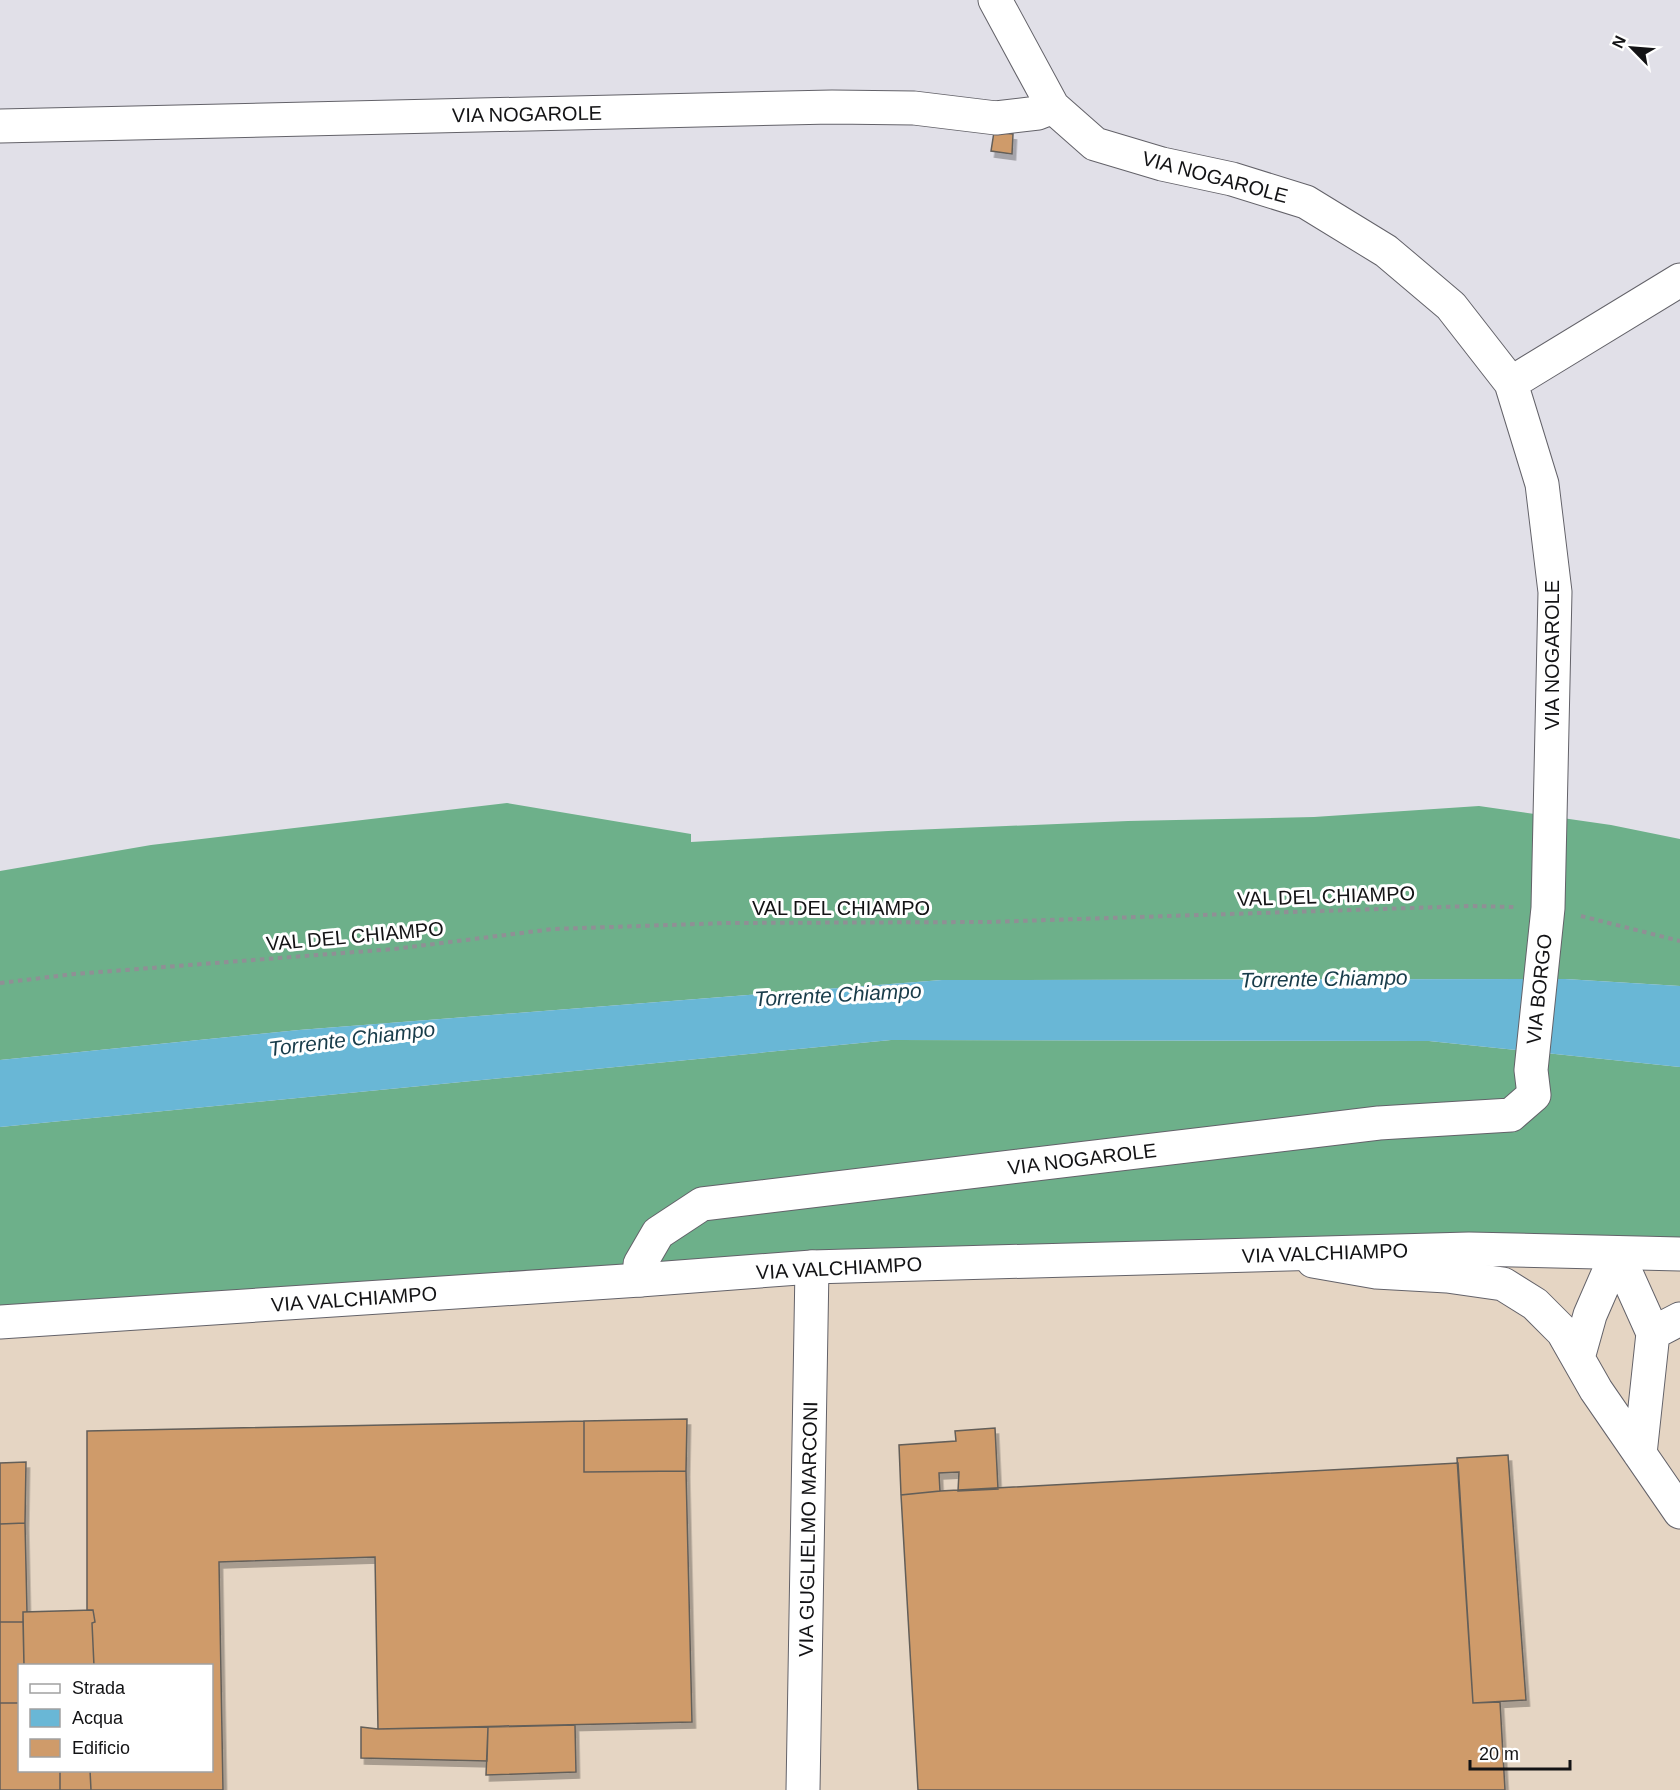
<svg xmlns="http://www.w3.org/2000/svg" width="1680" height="1790" viewBox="0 0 1680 1790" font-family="Helvetica,sans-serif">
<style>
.industrial{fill:#e5d5c3;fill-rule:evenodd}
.forest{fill:#6db08a}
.water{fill:#69b7d6}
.building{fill:#cf9b6a;stroke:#635e59;stroke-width:1.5;filter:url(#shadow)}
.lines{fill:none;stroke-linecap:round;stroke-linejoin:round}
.minor-casing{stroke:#636269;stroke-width:35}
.major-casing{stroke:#636269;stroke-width:35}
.path{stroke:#908f95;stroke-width:4;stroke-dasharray:4.5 4.5;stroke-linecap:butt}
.minor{stroke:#fff;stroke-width:33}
.major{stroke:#fff;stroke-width:33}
.labels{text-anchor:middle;stroke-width:6;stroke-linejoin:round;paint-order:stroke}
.street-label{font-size:20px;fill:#131315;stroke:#fff}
.water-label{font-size:21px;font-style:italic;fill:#183c4a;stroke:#fff}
</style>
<defs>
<filter id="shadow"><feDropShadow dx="3.5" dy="6" stdDeviation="0" flood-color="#0004"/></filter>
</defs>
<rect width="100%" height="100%" fill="#e1e0e8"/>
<path class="industrial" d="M1680 1252V1790H0V1326L631 1284ZM20 1666H212V1770H20Z"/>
<path class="forest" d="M507 803 691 834V842L888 831 1128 821 1314 817 1479 806 1611 825 1680 839V986L1565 979 942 980 299 1030 0 1060V871L151 845Z
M891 1040 1429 1041 1680 1067V1252L1509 1238 0 1326V1127Z"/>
<path class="water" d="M1565 979 1680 986V1067L1429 1041 891 1040 0 1127V1060L299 1030 942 980Z"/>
<path class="building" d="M994 132 1013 134 1012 154 991 151Z
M687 1419 686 1471 584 1472V1421Z
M584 1421V1472L686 1471 692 1722 378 1729 375 1557 219 1562 223 1790H91L90 1770H212V1666H94L92 1623 95 1622 93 1610H87V1431Z
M995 1428 998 1489 958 1491 959 1472 939 1473 940 1491 901 1495 899 1445 956 1441 955 1431Z
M1508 1455 1526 1700 1473 1703 1457 1458Z
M26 1462 25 1523 0 1524V1463Z
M1458 1463 1473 1703 1500 1702 1505 1790H918L901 1495 940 1491Z
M25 1523 27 1612H23V1622H0V1524Z
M93 1610 95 1622 92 1623 94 1666H24L23 1612Z
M0 1622H23L24 1666H20V1703H0Z
M0 1703H20V1770H60V1790H0Z
M575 1725 576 1772 486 1775 488 1727Z
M361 1727 378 1729 488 1727 487 1761 361 1758Z
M60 1770H90L91 1790H60Z"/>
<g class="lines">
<defs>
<path id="minor" d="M0 126 832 107 914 108 996 118 1038 113 1053 107
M1511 383 1680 280
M1617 1253 1653 1333 1640 1454
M1313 1261 1376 1272 1447 1276 1503 1284 1535 1304 1563 1332 1596 1390 1680 1512
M640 1280V1264L658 1233 702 1204 1379 1123 1511 1115 1534 1095 1531 1070 1548 908 1555 592 1542 484 1511 383 1451 306 1386 251 1306 202 1232 179 1162 164 1095 144 1053 107 995 0
M1653 1333 1680 1319
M1578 1358 1590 1315 1617 1253
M803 1790 812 1267"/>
<path id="major" d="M0 1322 640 1280 812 1267 1469 1249 1680 1254"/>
</defs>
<use href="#minor" class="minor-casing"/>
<use href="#major" class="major-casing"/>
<path class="path" d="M1581 916 1680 941
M0 983 74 974 394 949 553 929 727 923 988 922 1471 906 1514 907"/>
<use href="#minor" class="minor"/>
<use href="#major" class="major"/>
</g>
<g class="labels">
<g class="street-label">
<text transform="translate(527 114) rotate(-1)" y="7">VIA NOGAROLE</text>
<text transform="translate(1215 177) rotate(15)" y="7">VIA NOGAROLE</text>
<text transform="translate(1552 655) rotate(-90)" y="7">VIA NOGAROLE</text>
<text transform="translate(1326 896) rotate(-2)" y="7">VAL DEL CHIAMPO</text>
<text x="841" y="915">VAL DEL CHIAMPO</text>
<text transform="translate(355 936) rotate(-5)" y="7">VAL DEL CHIAMPO</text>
<text transform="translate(1539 989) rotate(-84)" y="7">VIA BORGO</text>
<text transform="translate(1082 1159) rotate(-7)" y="7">VIA NOGAROLE</text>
<text transform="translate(1325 1253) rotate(-2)" y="7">VIA VALCHIAMPO</text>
<text transform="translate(839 1268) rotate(-3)" y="7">VIA VALCHIAMPO</text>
<text transform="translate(354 1299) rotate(-4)" y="7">VIA VALCHIAMPO</text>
<text transform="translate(808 1529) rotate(-89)" y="7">VIA GUGLIELMO MARCONI</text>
</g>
<g class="water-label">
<text transform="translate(1324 979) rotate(-1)" y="7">Torrente Chiampo</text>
<text transform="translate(838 995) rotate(-3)" y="7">Torrente Chiampo</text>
<text transform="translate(352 1039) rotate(-7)" y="7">Torrente Chiampo</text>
</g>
</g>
<rect x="18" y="1664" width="195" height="108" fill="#ffffff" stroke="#a1a1a1" stroke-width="1.5"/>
<rect x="30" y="1684" width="30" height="9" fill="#ffffff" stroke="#a1a1a1" stroke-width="1.5"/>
<text x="72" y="1694" font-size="18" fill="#131315">Strada</text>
<rect x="30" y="1709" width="30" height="18" fill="#69b7d6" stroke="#a1a1a1" stroke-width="1.5"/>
<text x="72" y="1724" font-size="18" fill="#131315">Acqua</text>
<rect x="30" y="1739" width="30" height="18" fill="#cf9b6a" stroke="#a1a1a1" stroke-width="1.5"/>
<text x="72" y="1754" font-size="18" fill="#131315">Edificio</text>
<g transform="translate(1632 48) rotate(295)" stroke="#ffffff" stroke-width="4.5" paint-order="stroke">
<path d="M0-4.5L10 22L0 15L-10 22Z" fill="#131315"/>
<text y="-9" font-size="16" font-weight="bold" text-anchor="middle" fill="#131315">N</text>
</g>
<path d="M1470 1760v9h100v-9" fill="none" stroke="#131315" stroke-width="3"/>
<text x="1479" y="1760" font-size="18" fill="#131315" stroke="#ffffff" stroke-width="4.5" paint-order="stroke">20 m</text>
</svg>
